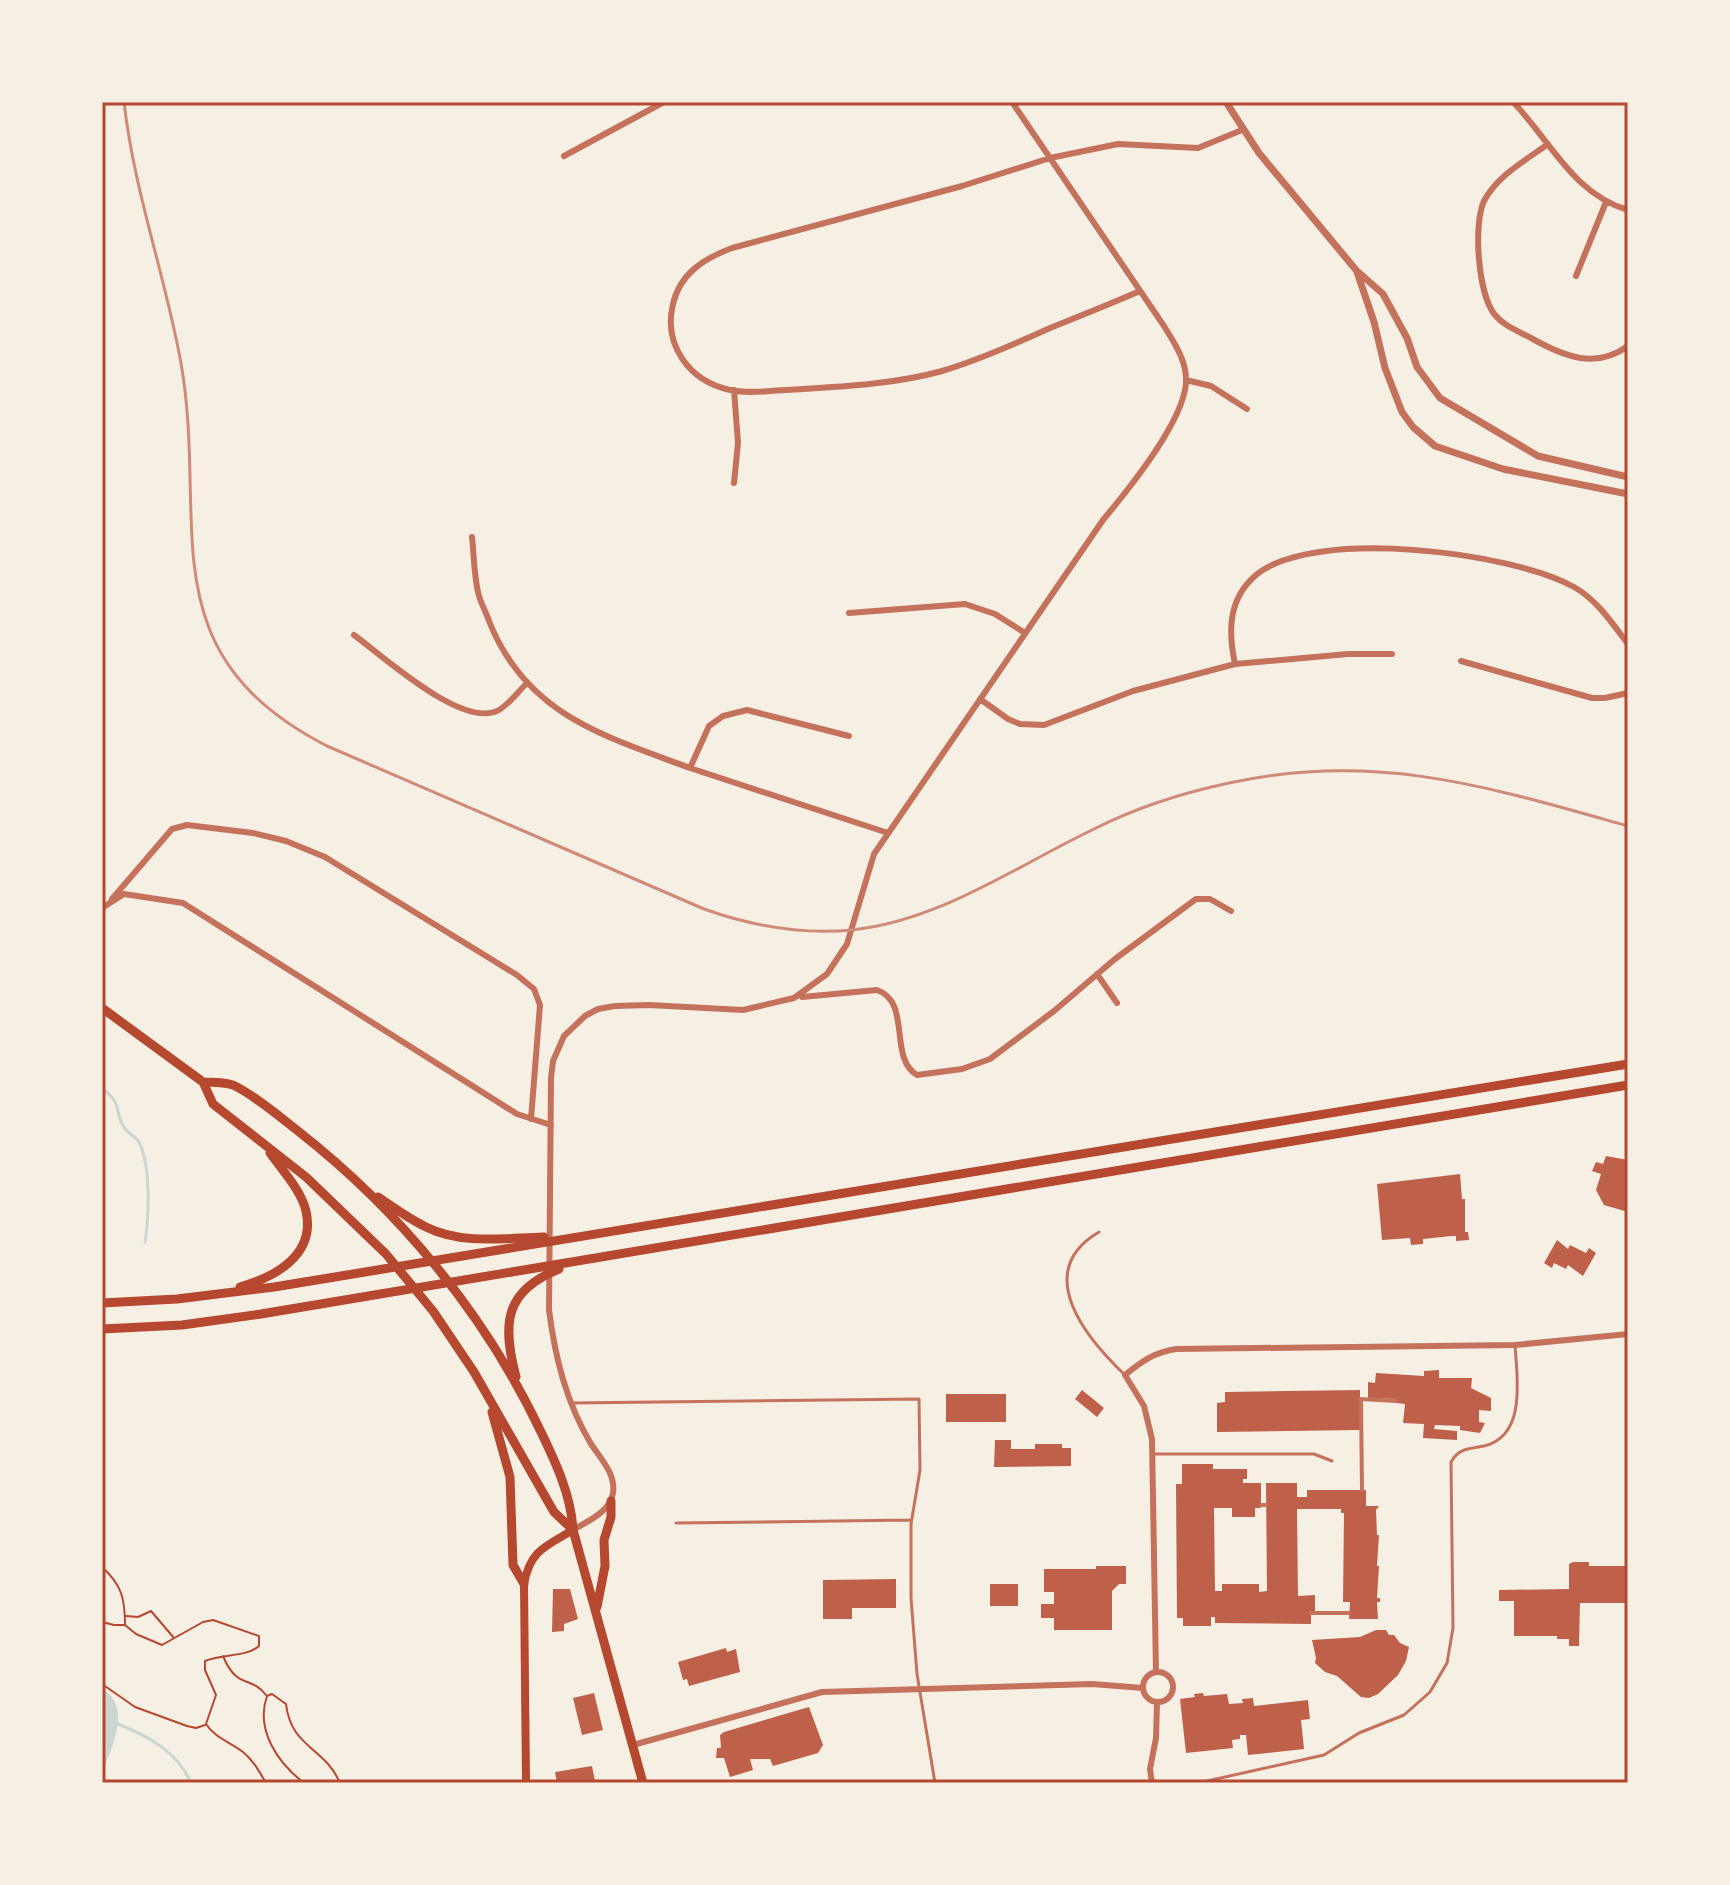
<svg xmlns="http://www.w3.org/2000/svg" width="1730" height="1885" viewBox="0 0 1730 1885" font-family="Commissioner,sans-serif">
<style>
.water{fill:#c9d6d2}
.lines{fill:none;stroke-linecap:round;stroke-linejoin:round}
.stream{stroke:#c9d6d2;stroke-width:3}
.building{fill:#bf614a}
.path{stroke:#b5482f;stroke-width:2}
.service{stroke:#c5725c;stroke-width:3}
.pedestrian{stroke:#c5725c;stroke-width:4}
.minor{stroke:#c5725c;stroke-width:6}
.tertiary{stroke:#c5725c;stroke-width:7}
.secondary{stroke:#b5482f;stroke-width:8}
.primary{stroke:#b5482f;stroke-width:9}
.rail{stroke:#cf8b77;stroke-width:3}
.neatline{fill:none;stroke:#b5482f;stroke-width:3}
</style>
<rect width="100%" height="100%" fill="#f6efe4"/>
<path class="water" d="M102 1689C133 1706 111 1749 102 1774Z"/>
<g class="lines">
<path class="stream" d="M102 1088C125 1106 113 1112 125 1129 129 1134 136 1137 139 1142 151 1166 149 1216 145 1242
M118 1724C148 1736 178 1752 191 1783"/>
</g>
<path class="building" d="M1606 1156 1628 1160V1212L1604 1205 1596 1190 1601 1174 1592 1171 1596 1162 1603 1164Z
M1460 1174 1462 1199H1465V1232H1468L1469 1240 1456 1241V1236H1452L1423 1239V1244L1411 1245 1410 1238 1382 1240 1377 1184Z
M1557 1240 1568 1249 1570 1245 1586 1253 1589 1248 1596 1253 1583 1276 1568 1265 1566 1269 1554 1263 1552 1268 1544 1263Z
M1439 1370V1378H1472L1471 1388 1491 1398V1411L1479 1410V1422L1485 1423 1480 1433 1460 1430V1426L1435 1425 1434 1429 1457 1431V1440L1423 1438 1424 1424 1403 1423 1405 1404 1396 1403V1399L1368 1398V1382L1375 1383 1376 1373 1424 1376V1371Z
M1082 1390 1104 1408 1097 1417 1075 1399Z
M1360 1390V1430L1217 1432V1403L1225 1402V1392Z
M946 1394H1006V1422H946Z
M995 1440H1011V1449H1035V1444H1062V1448H1071V1466L994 1467Z
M1182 1464H1213V1469H1247V1479H1243V1483H1261V1508H1255V1517H1232V1508H1214L1215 1591H1222V1584H1259V1592L1267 1591 1266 1483H1297V1497H1307V1490H1366V1506H1379L1376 1510 1377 1535H1379L1377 1566H1379L1377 1598H1380V1602H1377L1378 1619H1349L1350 1602H1343L1344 1513H1341V1509H1297L1298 1596 1315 1595V1611H1311V1624L1215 1623V1617H1211V1626H1183V1618H1177L1176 1484H1182Z
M1573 1562H1589V1566H1628V1603H1580L1579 1646H1569V1639H1557V1636H1514V1601H1499V1590L1569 1589V1564Z
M1096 1566H1126V1584H1119L1112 1591V1630H1054V1618H1041V1604H1054V1592H1044V1569H1096Z
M896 1579V1608H852V1619H823V1580Z
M990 1584H1018V1606H990Z
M553 1589H570L578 1619 564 1624V1631L552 1632Z
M1376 1630H1386L1389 1635H1394L1400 1643 1409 1647 1406 1661 1398 1675 1378 1694 1369 1698 1361 1697 1337 1676 1325 1672 1315 1663 1316 1658 1312 1640 1360 1637Z
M726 1648 727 1652 736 1649 740 1672 689 1686 687 1679 683 1680 678 1662Z
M594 1693 603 1730 582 1735 573 1698Z
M1203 1693 1204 1696 1227 1694 1229 1704 1243 1703 1242 1699 1253 1698 1254 1706 1308 1700 1310 1719 1301 1720 1304 1749 1248 1755 1246 1735H1240V1739L1232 1740 1233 1748 1186 1753 1180 1699 1195 1697 1194 1694Z
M809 1707 823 1745 818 1753 773 1766 770 1759H750L753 1770 730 1777 724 1758H716L717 1748H721L720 1735 724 1732Z
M592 1766 595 1781 593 1783H557L555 1772Z"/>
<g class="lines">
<path class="path" d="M102 1567C122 1585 125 1599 125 1625H114L102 1622
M126 1616 138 1617 151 1611 174 1638
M125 1625 136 1634 162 1645 203 1622 213 1620 259 1636V1646C247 1657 221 1654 205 1661V1670L216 1695 206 1724C215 1738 230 1742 243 1752 253 1760 259 1771 266 1783
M223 1656C237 1690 251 1675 266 1695
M102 1684 135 1707 187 1726 196 1728 205 1725
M304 1783C278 1763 255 1730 267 1696L272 1694 286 1704C291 1748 325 1747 340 1783"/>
<path class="service" d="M1099 1232C1031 1272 1087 1339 1125 1375
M571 1403 919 1399 920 1470 911 1524V1598L917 1674 935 1783
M1152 1454H1314L1332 1461
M676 1523 911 1520
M1198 1783 1324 1755 1359 1733 1404 1715 1430 1692 1447 1663 1453 1628 1451 1462C1459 1448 1469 1449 1484 1446 1527 1436 1517 1377 1515 1345"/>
<path class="pedestrian" d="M1360 1399 1396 1401
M1361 1399 1362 1490
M1261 1505H1266
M1311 1613H1349"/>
<path class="minor" d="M1513 102C1550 140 1573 194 1628 210
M1548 144C1526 160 1497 176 1484 201 1473 225 1478 294 1495 315 1504 326 1518 331 1531 338 1563 356 1595 370 1628 346
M564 156 664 102
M1576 276 1606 202
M1140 291C1110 304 1080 316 1050 328 1015 344 979 360 942 371 892 385 836 387 785 390 767 391 748 394 730 390 689 381 663 345 673 304 680 273 705 258 732 248L962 186 1050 158 1118 144 1198 148 1242 130
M1186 380 1211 386 1247 409
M734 390 738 443 734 483
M472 537C474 555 474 575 478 592 480 602 486 612 489 621 526 715 604 736 690 768
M849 613 965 604 995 614 1025 633
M354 635C383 656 463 730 499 710 509 704 518 692 526 684
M1461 661 1592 698H1605L1628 693
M1235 664C1228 631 1228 599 1256 575 1313 527 1512 552 1574 587 1597 600 1612 623 1628 644
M980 699 1008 719 1020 724 1044 725 1133 691 1235 664 1348 654H1392
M849 736 747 710 723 716 709 726 690 768 888 833
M112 899 172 829 187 825 253 833 286 841 325 857 517 975 534 989 540 1005 531 1119
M102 908 124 894 183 903 517 1114 551 1125
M1097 974 1117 1003
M802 997 877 990C912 1002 888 1058 917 1075L962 1069 990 1059 1054 1011 1115 959 1196 899H1210L1231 911
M573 1530C588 1521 610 1512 613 1493 616 1474 601 1459 591 1444 566 1402 555 1357 549 1310L551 1078 553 1061 564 1036 585 1016 598 1009 615 1006 649 1005 743 1010 794 998 827 974 847 944 874 854 1103 520C1128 490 1189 416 1186 377 1185 358 1173 341 1164 326L1012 102
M1143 1687a15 15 0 1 1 30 0a15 15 0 1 1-30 0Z
M1156 1672 1152 1439 1144 1406 1125 1375C1142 1361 1155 1352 1176 1349L1515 1345 1628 1334
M633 1745 822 1692 1092 1684 1143 1688
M1152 1783 1150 1769 1156 1738 1157 1702"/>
<path class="tertiary" d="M1226 102 1259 153 1356 270 1383 294 1407 338 1417 367 1440 398 1538 456 1628 477
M1357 272 1374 322 1385 368 1402 412 1413 427 1435 446 1503 469 1628 494"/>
<path class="secondary" d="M526 1783 524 1584C530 1550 546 1546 573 1530"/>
<path class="primary" d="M102 1008 203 1082 213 1104 306 1177 386 1254 433 1311 474 1372 554 1512 573 1530
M203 1082C213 1082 223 1082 233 1085 253 1094 280 1117 298 1131 400 1211 485 1314 541 1432 556 1463 571 1495 573 1530L643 1783
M378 1197C393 1207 409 1219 426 1227 462 1245 505 1238 544 1237
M240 1287C275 1277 316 1255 306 1211 301 1190 282 1170 270 1153
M102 1303 177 1299 274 1287 1628 1064
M102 1329 182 1325 261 1314 1628 1085
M516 1377C502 1324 504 1291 559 1269
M492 1412 510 1477 513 1565 524 1584
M597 1607 605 1566 604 1540 611 1517V1501"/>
<path class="rail" d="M124 102C134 191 165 275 181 363 209 524 145 652 327 746L704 909C752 926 801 935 852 930 939 921 1015 867 1092 830 1135 808 1182 793 1229 783 1376 751 1489 787 1628 826"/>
</g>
<rect width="1730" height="1885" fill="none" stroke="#f6efe4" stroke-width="208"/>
<rect x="104" y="104" width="1522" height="1677" class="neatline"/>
</svg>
